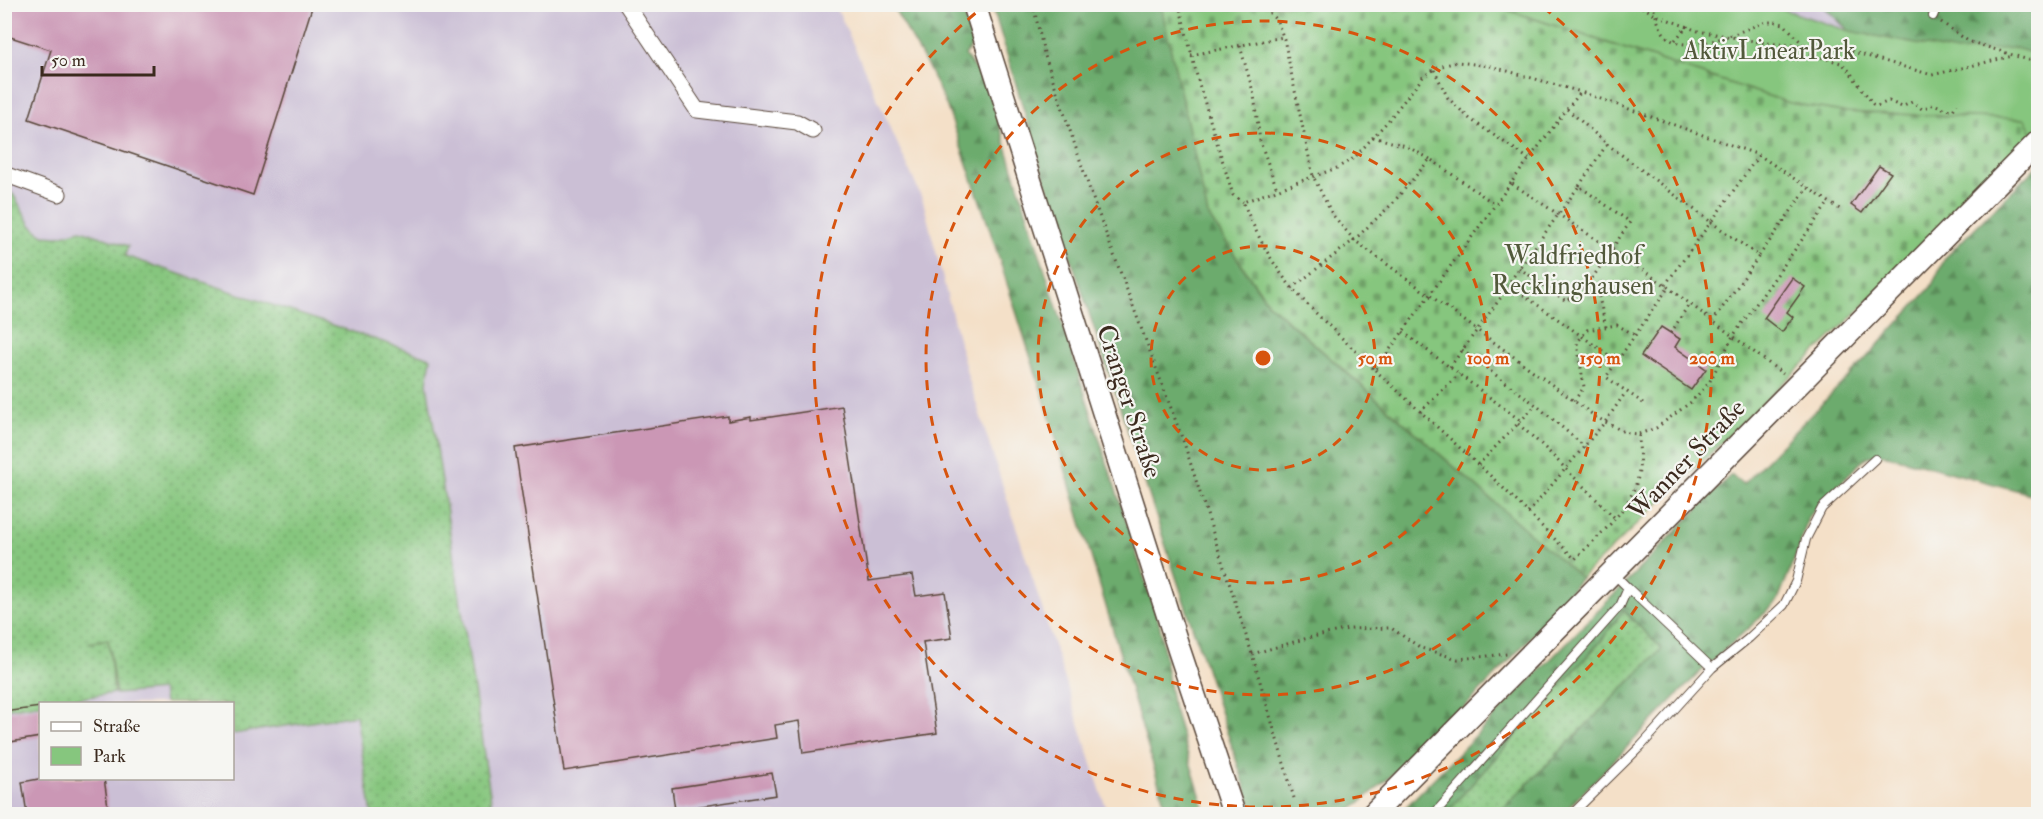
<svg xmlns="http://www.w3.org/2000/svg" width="2043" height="819" viewBox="0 0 2043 819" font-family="'IM FELL Double Pica',serif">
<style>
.industrial{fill:#cbbfd5;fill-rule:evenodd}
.grass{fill:url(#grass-dots);stroke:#60784e;stroke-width:1.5}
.forest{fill:url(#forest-firs);stroke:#546a46;stroke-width:1.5}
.cemetery{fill:url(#cemetery-stones);stroke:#60784e;stroke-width:1.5}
.park{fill:#86c67e;stroke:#60784e;stroke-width:1.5}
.building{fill:#cb97b5}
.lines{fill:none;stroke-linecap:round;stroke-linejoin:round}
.lane-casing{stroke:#574538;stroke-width:10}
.street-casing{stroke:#574538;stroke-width:17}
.secondary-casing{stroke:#574538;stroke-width:25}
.path{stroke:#574538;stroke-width:3;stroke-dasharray:1.5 4.5;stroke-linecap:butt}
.lane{stroke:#fff;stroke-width:8}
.street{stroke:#fff;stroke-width:15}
.secondary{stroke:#fff;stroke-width:22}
.ring{fill:none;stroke:#d7540e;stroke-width:3;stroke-dasharray:10 8}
.labels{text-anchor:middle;stroke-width:4.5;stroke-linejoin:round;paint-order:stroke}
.park-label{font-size:26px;fill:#52593b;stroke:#f6f6f2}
.street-label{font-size:26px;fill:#3b2a1e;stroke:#f6f6f2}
.centre{fill:#d7540e;stroke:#f6f6f2;stroke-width:3}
.ring-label{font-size:18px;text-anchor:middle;font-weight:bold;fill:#d7540e;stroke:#f6f6f2;stroke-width:4.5;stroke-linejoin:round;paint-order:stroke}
</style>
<defs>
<pattern id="grass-dots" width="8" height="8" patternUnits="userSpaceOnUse" patternTransform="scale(1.5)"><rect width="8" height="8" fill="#86c67e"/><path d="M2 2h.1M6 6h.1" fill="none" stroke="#6fa167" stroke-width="1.8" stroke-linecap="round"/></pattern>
<pattern id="forest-firs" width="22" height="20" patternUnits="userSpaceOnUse" patternTransform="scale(1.5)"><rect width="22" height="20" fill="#6cab6d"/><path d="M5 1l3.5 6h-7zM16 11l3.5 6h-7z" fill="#5a8b59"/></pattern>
<pattern id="cemetery-stones" width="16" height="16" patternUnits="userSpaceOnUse" patternTransform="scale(1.5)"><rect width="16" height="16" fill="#86c67e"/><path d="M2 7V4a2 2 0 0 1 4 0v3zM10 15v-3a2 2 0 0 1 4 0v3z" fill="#6fa167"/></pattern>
</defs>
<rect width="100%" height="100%" fill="#f6f6f2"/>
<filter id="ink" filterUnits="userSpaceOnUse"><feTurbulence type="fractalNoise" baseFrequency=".0167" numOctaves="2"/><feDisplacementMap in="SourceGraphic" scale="12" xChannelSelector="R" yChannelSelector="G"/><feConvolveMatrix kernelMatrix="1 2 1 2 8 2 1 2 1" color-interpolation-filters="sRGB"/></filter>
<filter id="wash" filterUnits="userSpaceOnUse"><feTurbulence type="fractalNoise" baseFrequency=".008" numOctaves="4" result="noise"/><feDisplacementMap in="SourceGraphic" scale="24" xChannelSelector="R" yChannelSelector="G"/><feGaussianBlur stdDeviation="1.35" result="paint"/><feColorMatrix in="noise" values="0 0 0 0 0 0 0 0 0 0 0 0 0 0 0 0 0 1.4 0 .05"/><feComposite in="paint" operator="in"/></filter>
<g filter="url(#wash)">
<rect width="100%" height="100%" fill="#f4e0c8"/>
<path class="industrial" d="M5 5H832L840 15 923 201 968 377 1108 814H5ZM40 704H232V778H40Z
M1770 5H1822L1849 31Z"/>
<path class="grass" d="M4 191 13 194 31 225 43 235 59 236 81 230 128 246 125 256 431 358 427 383 493 814H372L356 715 233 734 232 704 164 703 162 690 116 694 108 639 88 643 108 640 114 693 5 709 4 656H7L4 633Z
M1623 610 1662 649 1498 814H1445L1601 641Z"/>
<path class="forest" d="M892 5H961L973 44 965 55 987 85 1040 255 1160 626 1172 703 1206 814H1159L1165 805 1047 408 988 224 947 107 927 65Z
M992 5H1161L1208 215 1267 303 1581 578C1511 664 1432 744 1346 814H1254L1041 167Z
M1822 5H2038V55L2015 48 1956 52 1849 31Z
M2038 165V496L1883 454 1866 457 1808 517 1799 548 1777 602 1696 676 1562 814H1498L1662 649 1623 610 1601 641 1445 814H1399L1731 475 1743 484 1858 367 1931 287 1945 258Z"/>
<path class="cemetery" d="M1161 5H1492L1790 103 1843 112 2025 119 2034 136 1854 315 1581 578 1268 303 1208 215Z"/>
<path class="park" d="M1493 5H1770L1849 31 1956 52 2015 48 2038 55V132L2034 136 2025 119 1843 112 1790 103Z"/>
<g id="blocks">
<path class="building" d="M4 4H313L253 195 29 119 51 50 4 35Z
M1879 166 1891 173 1862 213 1851 205Z
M1792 278 1805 287 1787 312 1793 317 1782 332 1764 318Z
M1661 327 1680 339 1675 347 1706 369 1691 390 1641 356Z
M842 406 869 581 912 575 916 596 945 592 952 638 923 642 937 733 803 753 799 721 775 725 777 738 564 771 515 448 728 416V421L751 417V420Z
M40 707V737L4 743V712Z
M772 773 776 795 675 810 672 788Z
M44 778H104L109 814H78L77 812 52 814V810L27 814 22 782Z"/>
</g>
</g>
<g filter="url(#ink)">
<use href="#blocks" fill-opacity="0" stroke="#574538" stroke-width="1.5"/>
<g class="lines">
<defs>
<path id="lane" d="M1933 16 1938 4
M1628 588 1712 668
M1434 814 1620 606 1628 588 1614 574
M1572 814 1641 746 1712 668 1749 638 1784 605 1796 581 1806 539 1822 508 1875 459"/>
<path id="street" d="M626 4 697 110 797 122 813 131
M4 174 59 194"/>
<path id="secondary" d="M974 4 1179 650 1234 814
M1373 814 2038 142"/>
</defs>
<use href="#lane" class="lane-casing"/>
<use href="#street" class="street-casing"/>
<use href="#secondary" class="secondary-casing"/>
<path class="path" d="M1033 4 1044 53 1092 196 1184 443 1252 654
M1179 4 1199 84 1233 195 1243 202
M1261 4 1277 21 1284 39 1313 176 1332 214 1354 240 1596 417 1626 433 1639 434 1656 428 1691 402 1709 383 1733 336 1829 202
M1637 4 1656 15 1698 31 1765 43 1806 46 1853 52 1932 75 2013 56
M1652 4C1656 15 1659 30 1668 38 1691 56 1741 30 1766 22H1775L1784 24 1813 55 1841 63 1847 68 1873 104 1877 106 1889 101 1902 107 1912 102 1922 109 1934 104 1945 109 1953 110 1957 104
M1910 4 1923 11
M1941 22 1968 41 2038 63
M1675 40 1690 23
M1240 46 1254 95 1260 141 1277 189
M1191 55 1283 37
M1434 70 1448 98 1470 119 1529 159
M1567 109 1581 92 1759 155 1841 210
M1373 137 1406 146 1430 159
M1607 144 1711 222 1759 155
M1511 183 1375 370C1348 343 1318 317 1293 289 1271 263 1256 233 1243 202L1337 168 1354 158 1387 122 1423 77 1438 67 1457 62 1490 66 1581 92
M1579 186 1607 144 1567 109 1511 183 1665 285 1783 374
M1759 256 1808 187
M1519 268 1566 301 1590 285
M1665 285 1711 222 1759 256 1713 321
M1292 288 1354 240 1392 204 1430 159 1496 205
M1606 327 1598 293 1589 283 1630 222 1579 186 1508 284 1617 361
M1403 332 1521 421
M1671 333 1689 304
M1462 350 1536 405 1585 447
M1450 367 1510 285
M1375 370 1496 481 1575 559C1597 537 1628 512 1637 481 1641 468 1639 449 1639 434
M1574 401 1584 387 1577 343 1587 330 1617 325 1635 335
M1643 403 1606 377 1668 288
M1420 412 1459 374
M1518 424 1542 445 1615 518
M1478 465 1535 406
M1528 513 1605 422 1626 392
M1294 798 1252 654 1308 638 1348 629 1391 628 1421 648 1458 659 1507 654"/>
<use href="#lane" class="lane"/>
<use href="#street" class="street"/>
<use href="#secondary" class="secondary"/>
</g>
</g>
<g class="ring">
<circle cx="1263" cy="358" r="112"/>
<circle cx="1263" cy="358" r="225"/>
<circle cx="1263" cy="358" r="337"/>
<path d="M1543 7A449 449 0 1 1 983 7"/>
</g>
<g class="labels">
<g class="park-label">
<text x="1769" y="59">AktivLinearPark</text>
<text x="1573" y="264">Waldfriedhof<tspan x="1573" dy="30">Recklinghausen</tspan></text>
</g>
<g class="street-label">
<text transform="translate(1130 401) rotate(72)" y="9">Cranger Straße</text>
<text transform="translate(1686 459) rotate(-46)" y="9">Wanner Straße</text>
</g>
</g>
<circle cx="1263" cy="358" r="9" class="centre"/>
<g class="ring-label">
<text x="1375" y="364">50 m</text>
<text x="1488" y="364">100 m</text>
<text x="1600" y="364">150 m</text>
<text x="1712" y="364">200 m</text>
</g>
<rect width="2043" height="819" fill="none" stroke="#f6f6f2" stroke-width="24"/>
<rect x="39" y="702" width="195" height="78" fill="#f6f6f2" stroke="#aba49d" stroke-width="1.5"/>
<rect x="51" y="722" width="30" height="9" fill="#ffffff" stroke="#aba49d" stroke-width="1.5"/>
<text x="93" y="732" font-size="18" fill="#3b2a1e">Straße</text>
<rect x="51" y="747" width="30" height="18" fill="#86c67e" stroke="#aba49d" stroke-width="1.5"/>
<text x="93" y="762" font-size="18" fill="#3b2a1e">Park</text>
<path d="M42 66v9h112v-9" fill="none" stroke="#3b2a1e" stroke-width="3"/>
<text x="51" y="66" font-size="18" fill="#3b2a1e" stroke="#f6f6f2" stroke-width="4.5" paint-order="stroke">50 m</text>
</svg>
